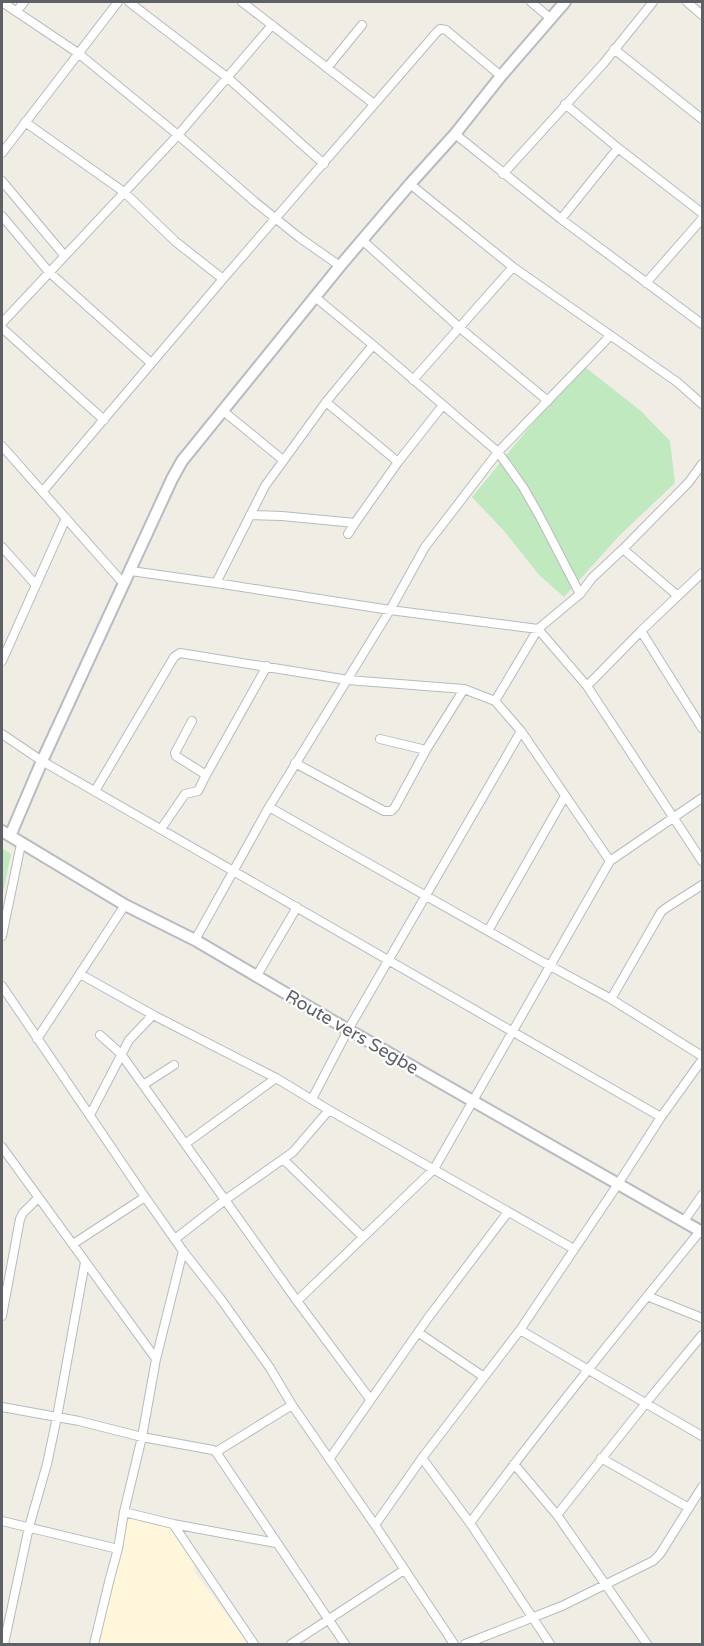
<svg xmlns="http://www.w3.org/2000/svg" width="704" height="1646" viewBox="0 0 704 1646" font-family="'Varela Round',sans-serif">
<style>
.commercial{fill:#fff6db}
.green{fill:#c1e9c0}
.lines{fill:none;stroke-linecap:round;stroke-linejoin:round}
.street-casing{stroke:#b7bbbf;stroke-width:10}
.secondary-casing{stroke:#b8bcc2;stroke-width:14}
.street{stroke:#fff;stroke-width:8}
.secondary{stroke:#fff;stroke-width:10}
.labels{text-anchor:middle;stroke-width:4.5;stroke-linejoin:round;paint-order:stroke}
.street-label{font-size:18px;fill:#5d6166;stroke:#fff}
</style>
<rect width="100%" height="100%" fill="#f0ede5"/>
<path class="commercial" d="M124 1514 171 1524 194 1564V1571L249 1644H97Z"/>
<path class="green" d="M585 367 641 411 670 441 675 483 620 535 564 597 539 575 505 532 472 497C508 453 544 408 585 367Z
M2 848 11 854 2 898Z"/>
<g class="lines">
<defs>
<path id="street" d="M2 2 78 53 178 135 255 202 300 238 340 266
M129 2 228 78 324 164
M242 2 374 104
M531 2 550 18
M687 2 702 15
M17 11 24 2
M614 49 702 119
M327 68 362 25
M565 104 618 148 702 213
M25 122 124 192 176 242 223 279
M455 134 561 219 702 324
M2 153 118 2
M503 174 603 64 653 2
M2 181 64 255
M410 184 513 267 677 382 702 404
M2 216 49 272 151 363
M561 219 618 148
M362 240 460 328 548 401
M646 283 702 219
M315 297 373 345 498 452 523 487 539 515 580 594
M2 323 178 135 272 25
M2 328 104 420
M413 380 513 267
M326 402 398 462
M222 410 283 460
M2 446 124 584
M43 491 223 279 436 33 440 29 446 30 501 76
M250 515 282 516 355 523 398 462 443 405
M348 534 355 523
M2 547 36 585
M623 549 678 596
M131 571 216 583 390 610 538 629 587 686 702 861
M216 583 265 486 326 402 373 345
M641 631 702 728
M2 661 66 518
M587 686 641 631 702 573
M495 701 538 629 580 594 592 578 623 549 689 482 702 464
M192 721 175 753 176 756 206 775
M2 734 42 761 661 1117
M380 739 426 750
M295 763 384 811H391L395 807 426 750 464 689
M95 791 174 657 180 653 348 680 464 689 495 701 521 731 610 861
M269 807 541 961 611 999 702 1056
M161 829 185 794 198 791 206 775 267 666
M488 931 565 796
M2 936 21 844
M195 940 269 807 390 610 425 547 498 452 610 336
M80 974 155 1016 276 1078 329 1110 574 1249
M256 977 297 907
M2 986 145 1197 183 1251 220 1298 270 1368 292 1405 375 1525 454 1644
M611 999 661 912 666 908 702 885
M100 1035 121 1054 297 1301 370 1399
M37 1039 125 905
M143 1085 174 1065
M312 1099 348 1030 521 731
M90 1115 129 1040 152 1016H155
M185 1144 276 1078
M2 1147 156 1359
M283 1159 363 1237
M684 1221 702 1195
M175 1239 225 1200 293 1152 329 1110
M73 1244 145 1197
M647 1296 702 1318
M297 1301 434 1169 610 861 702 798
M2 1316 20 1219 23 1213 38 1198
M520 1330 702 1436
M419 1333 484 1377
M2 1407 79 1421 142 1437 213 1450 216 1452 292 1405
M216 1452 345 1644
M330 1458 428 1318 508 1212
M422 1458 470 1523 550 1644
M601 1458 689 1508
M514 1464 557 1515 647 1644
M124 1512 173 1524 276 1543
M557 1515 646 1403 702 1335
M2 1521 118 1549
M470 1523C544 1423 622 1327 701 1230
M173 1524 254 1644
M375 1525 422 1458 520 1330 618 1184 661 1117 702 1060
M4 1644 29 1527 47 1464 57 1417 85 1262
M94 1644 110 1578 118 1549 124 1512 142 1437 156 1359 183 1251
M291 1644 404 1570
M465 1644 562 1606 653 1561 660 1554 702 1487"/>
<path id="secondary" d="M2 831 125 905 195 940 333 1021 702 1232
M10 836 42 761 172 479 182 461 340 266 410 184 455 134 501 76 565 2"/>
</defs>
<use href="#street" class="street-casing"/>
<use href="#secondary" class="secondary-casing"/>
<use href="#street" class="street"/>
<use href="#secondary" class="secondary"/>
</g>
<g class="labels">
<g class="street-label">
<text transform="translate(352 1032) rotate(30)" y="6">Route vers Segbe</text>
</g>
</g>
<rect width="704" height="1646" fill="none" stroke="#5d6166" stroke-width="6"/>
</svg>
